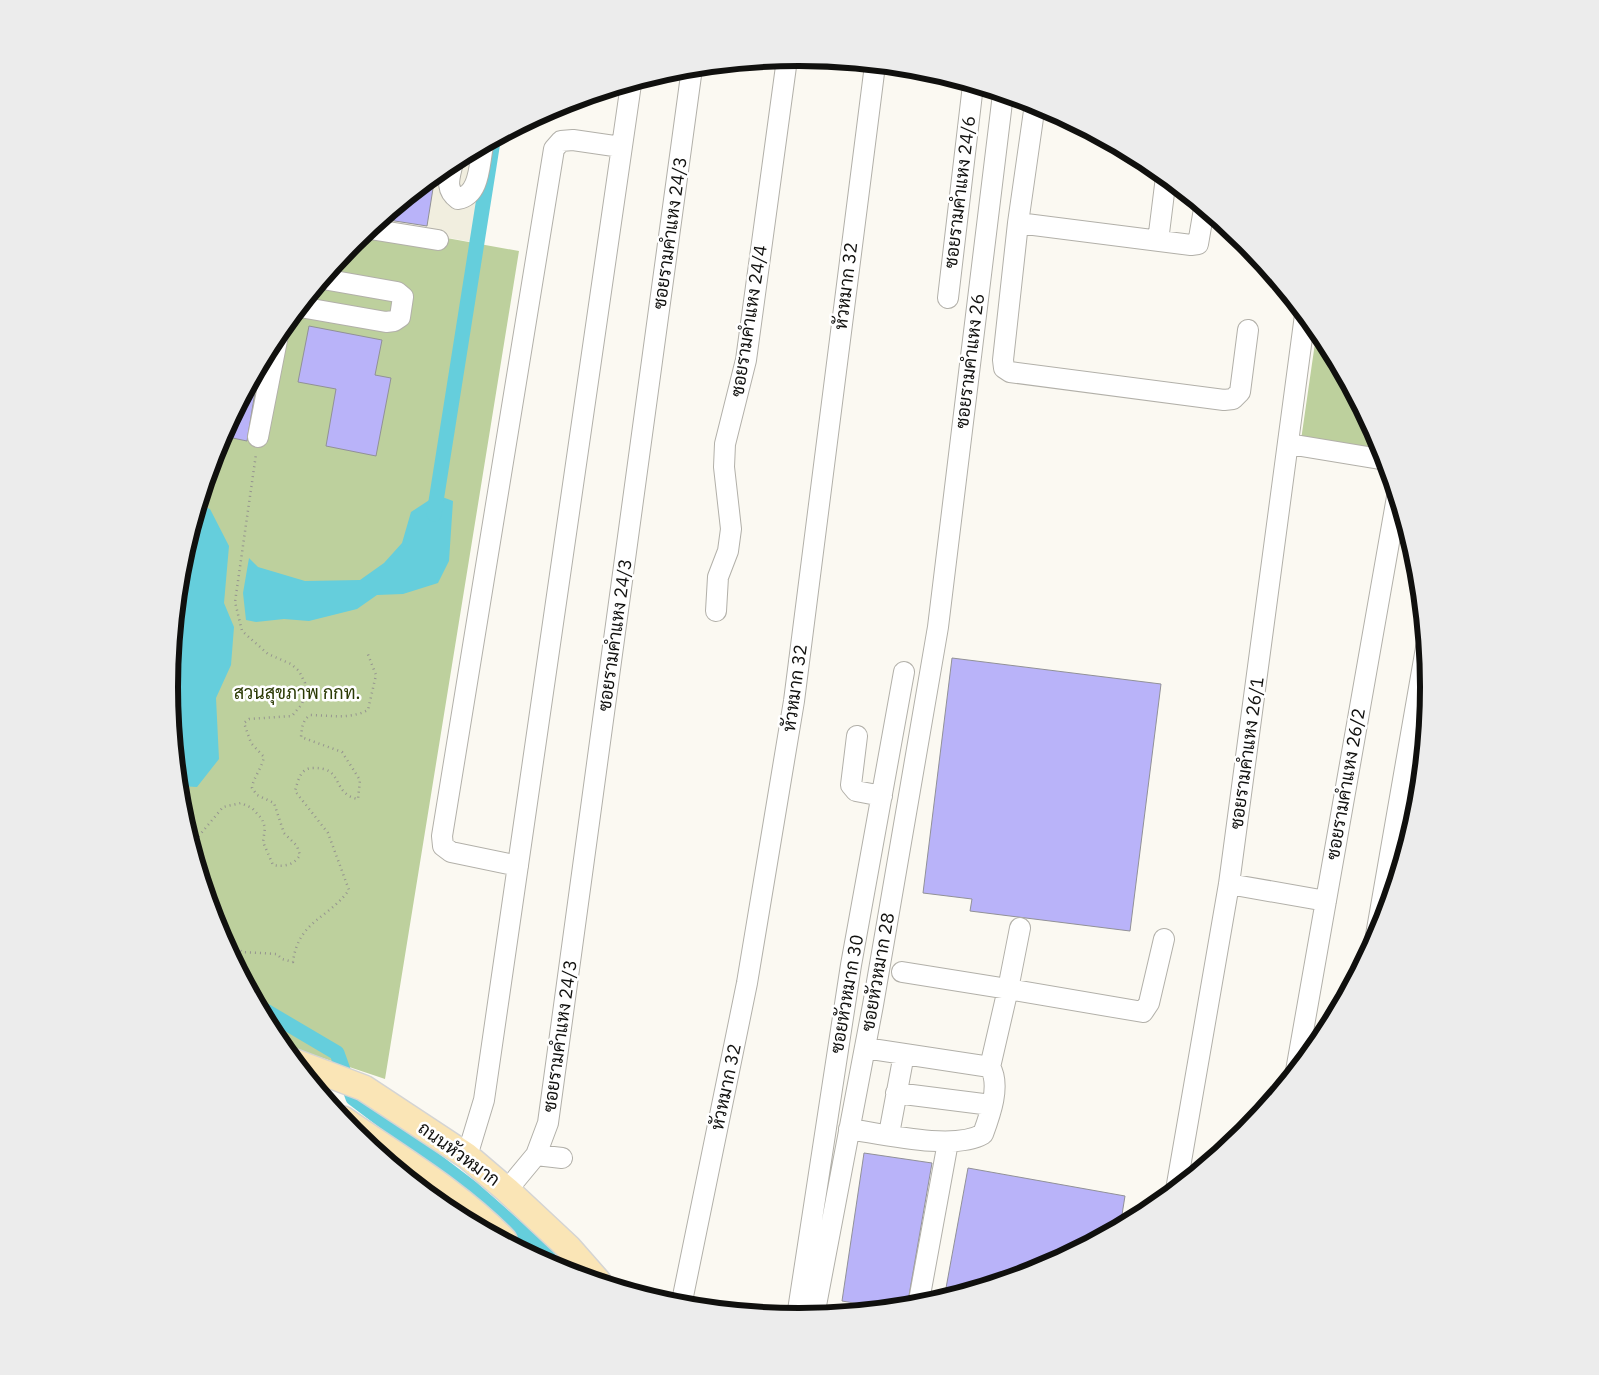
<svg xmlns="http://www.w3.org/2000/svg" width="1599" height="1375" viewBox="0 0 1599 1375" font-family="'IBM Plex Sans',Sarabun,sans-serif">
<style>
.built{fill:#f1eedf}
.green{fill:#bdd09d}
.water{fill:#65cedc}
.lines{fill:none;stroke-linecap:round;stroke-linejoin:round}
.canal{stroke:#65cedc;stroke-width:15}
.building{fill:#b9b3f9;stroke:#919197}
.minor-casing{stroke:#b2b0a9;stroke-width:22}
.major-casing{stroke:#d4d4d4;stroke-width:28}
.path{stroke:#95948f;stroke-width:2.5;stroke-dasharray:1 4;stroke-linecap:butt}
.minor{stroke:#fff;stroke-width:20}
.major{stroke:#fae5b6;stroke-width:25}
.labels{text-anchor:middle;stroke-width:5;stroke-linejoin:round;paint-order:stroke}
.street-label{font-size:18px;fill:#10100e;stroke:#fff}
.park-label{font-size:18px;fill:#2a3903;stroke:#fff}
.rim{fill:none;stroke:#10100e;stroke-width:6}
</style>
<rect width="100%" height="100%" fill="#fbf9f2"/>
<path class="built" d="M490 142 472 242 375 225 450 164Z"/>
<path class="green" d="M375 225 519 251 385 1079 281 1044 276 1037 217 928 182 810 170 687 182 564 218 446 276 337 354 242Z
M1316 336 1323 337 1383 452 1301 440Z"/>
<path class="water" d="M437 495 453 501 449 561 438 583 403 594 377 595 357 609 309 621 284 619 256 622 246 620 243 593 249 558 258 567 305 581 360 580 384 563 402 543 411 512Z
M200 505 210 509 229 546 224 603 234 627 231 665 216 698 219 759 197 787 179 786 170 687 182 564Z"/>
<g class="lines">
<path class="canal" d="M434 514 493 141
M259 1007 337 1053 353 1098 473 1189 542 1250 559 1270"/>
</g>
<path class="building" d="M435 176 427 226 382 219 413 193Z
M309 326 382 340 375 375 391 378 376 456 326 446 336 389 298 382Z
M259 368 247 441 223 436Z
M952 658 1161 684 1130 931 970 911 972 899 923 893Z
M864 1153 932 1163 907 1307 889 1309 842 1301Z
M968 1168 1125 1196 1120 1227 1040 1270 944 1299Z"/>
<g class="lines">
<defs>
<path id="minor" d="M1035 104 1018 223 1191 245 1198 244 1204 209
M453 162C450 177 444 189 458 199 480 195 479 165 483 146
M1018 223 1003 360 1004 368 1010 372 1224 400 1233 399 1240 392 1248 330
M370 229 438 240
M1158 241 1166 177
M948 298 973 85
M300 307 386 322 394 321 400 317 403 297 397 292 323 279
M258 437 278 335
M1289 444 1386 460
M716 611 718 577 728 551 731 529 724 467 725 444 746 360 787 59
M857 736 851 785 856 791 882 796
M518 866 451 852 443 846 442 836 554 149 561 141 573 140 621 147
M1229 884 1326 901
M1020 928 1008 989 1143 1012 1149 1003 1164 939
M1375 941 1426 648
M902 972 1008 989 990 1067
M1296 1071 1397 497
M896 1093 991 1105
M849 1129C883 1134 954 1151 983 1134 990 1115 1001 1085 990 1067L865 1048
M889 1134 904 1054
M536 1155 562 1158
M467 1156 484 1100 631 84
M507 1190 536 1155 548 1123 692 68
M1176 1190 1229 884 1305 315
M681 1306 747 983 794 701 875 65
M918 1306 948 1142
M814 1316 873 1005 938 627 1003 94
M797 1317 851 965 904 672"/>
<path id="major" d="M295 1062 364 1088 467 1156 507 1190 569 1248 598 1281
M343 1119C397 1157 458 1192 504 1240"/>
</defs>
<use href="#minor" class="minor-casing"/>
<use href="#major" class="major-casing"/>
<path class="path" d="M189 835 198 837 223 807 241 803 252 808 262 819 265 828 263 842 273 865C285 867 294 865 300 855L297 846 284 833 274 803 257 795 252 788C253 778 261 770 264 757L251 743 244 723 249 719 292 716 302 704 304 697 305 683 299 671 291 664 268 654 242 631 235 602 256 454
M224 941H229L242 952 277 954 282 959 293 962C298 921 328 919 349 890L328 833 295 791C298 781 300 768 313 768 345 767 331 794 358 799L360 780 342 752 301 737C302 728 302 721 310 715 330 715 349 720 368 710L376 675 367 652"/>
<use href="#minor" class="minor"/>
<use href="#major" class="major"/>
</g>
<g class="labels">
<g class="street-label">
<text transform="translate(960 192) rotate(-83)" y="6">ซอยรามคำแหง 24/6</text>
<text transform="translate(670 233) rotate(-82)" y="6">ซอยรามคำแหง 24/3</text>
<text transform="translate(846 286) rotate(-83)" y="6">หัวหมาก 32</text>
<text transform="translate(749 321) rotate(-81)" y="6">ซอยรามคำแหง 24/4</text>
<text transform="translate(970 361) rotate(-83)" y="6">ซอยรามคำแหง 26</text>
<text transform="translate(615 635) rotate(-82)" y="6">ซอยรามคำแหง 24/3</text>
<text transform="translate(795 688) rotate(-82)" y="6">หัวหมาก 32</text>
<text transform="translate(1247 753) rotate(-82)" y="6">ซอยรามคำแหง 26/1</text>
<text transform="translate(1346 784) rotate(-80)" y="6">ซอยรามคำแหง 26/2</text>
<text transform="translate(878 972) rotate(-80)" y="6">ซอยหัวหมาก 28</text>
<text transform="translate(847 994) rotate(-80)" y="6">ซอยหัวหมาก 30</text>
<text transform="translate(560 1036) rotate(-82)" y="6">ซอยรามคำแหง 24/3</text>
<text transform="translate(726 1087) rotate(-78)" y="6">หัวหมาก 32</text>
<text transform="translate(459 1154) rotate(36)" y="6">ถนนหัวหมาก</text>
</g>
<g class="park-label">
<text x="297" y="699">สวนสุขภาพ กกท.</text>
</g>
</g>
<path d="M0 0H1599V1375H0ZM178 687a621 621 0 1 1 1242 0a621 621 0 1 1-1242 0Z" fill="#ececec" fill-rule="evenodd"/>
<path class="rim" d="M178 687a621 621 0 1 1 1242 0a621 621 0 1 1-1242 0Z"/>
</svg>
